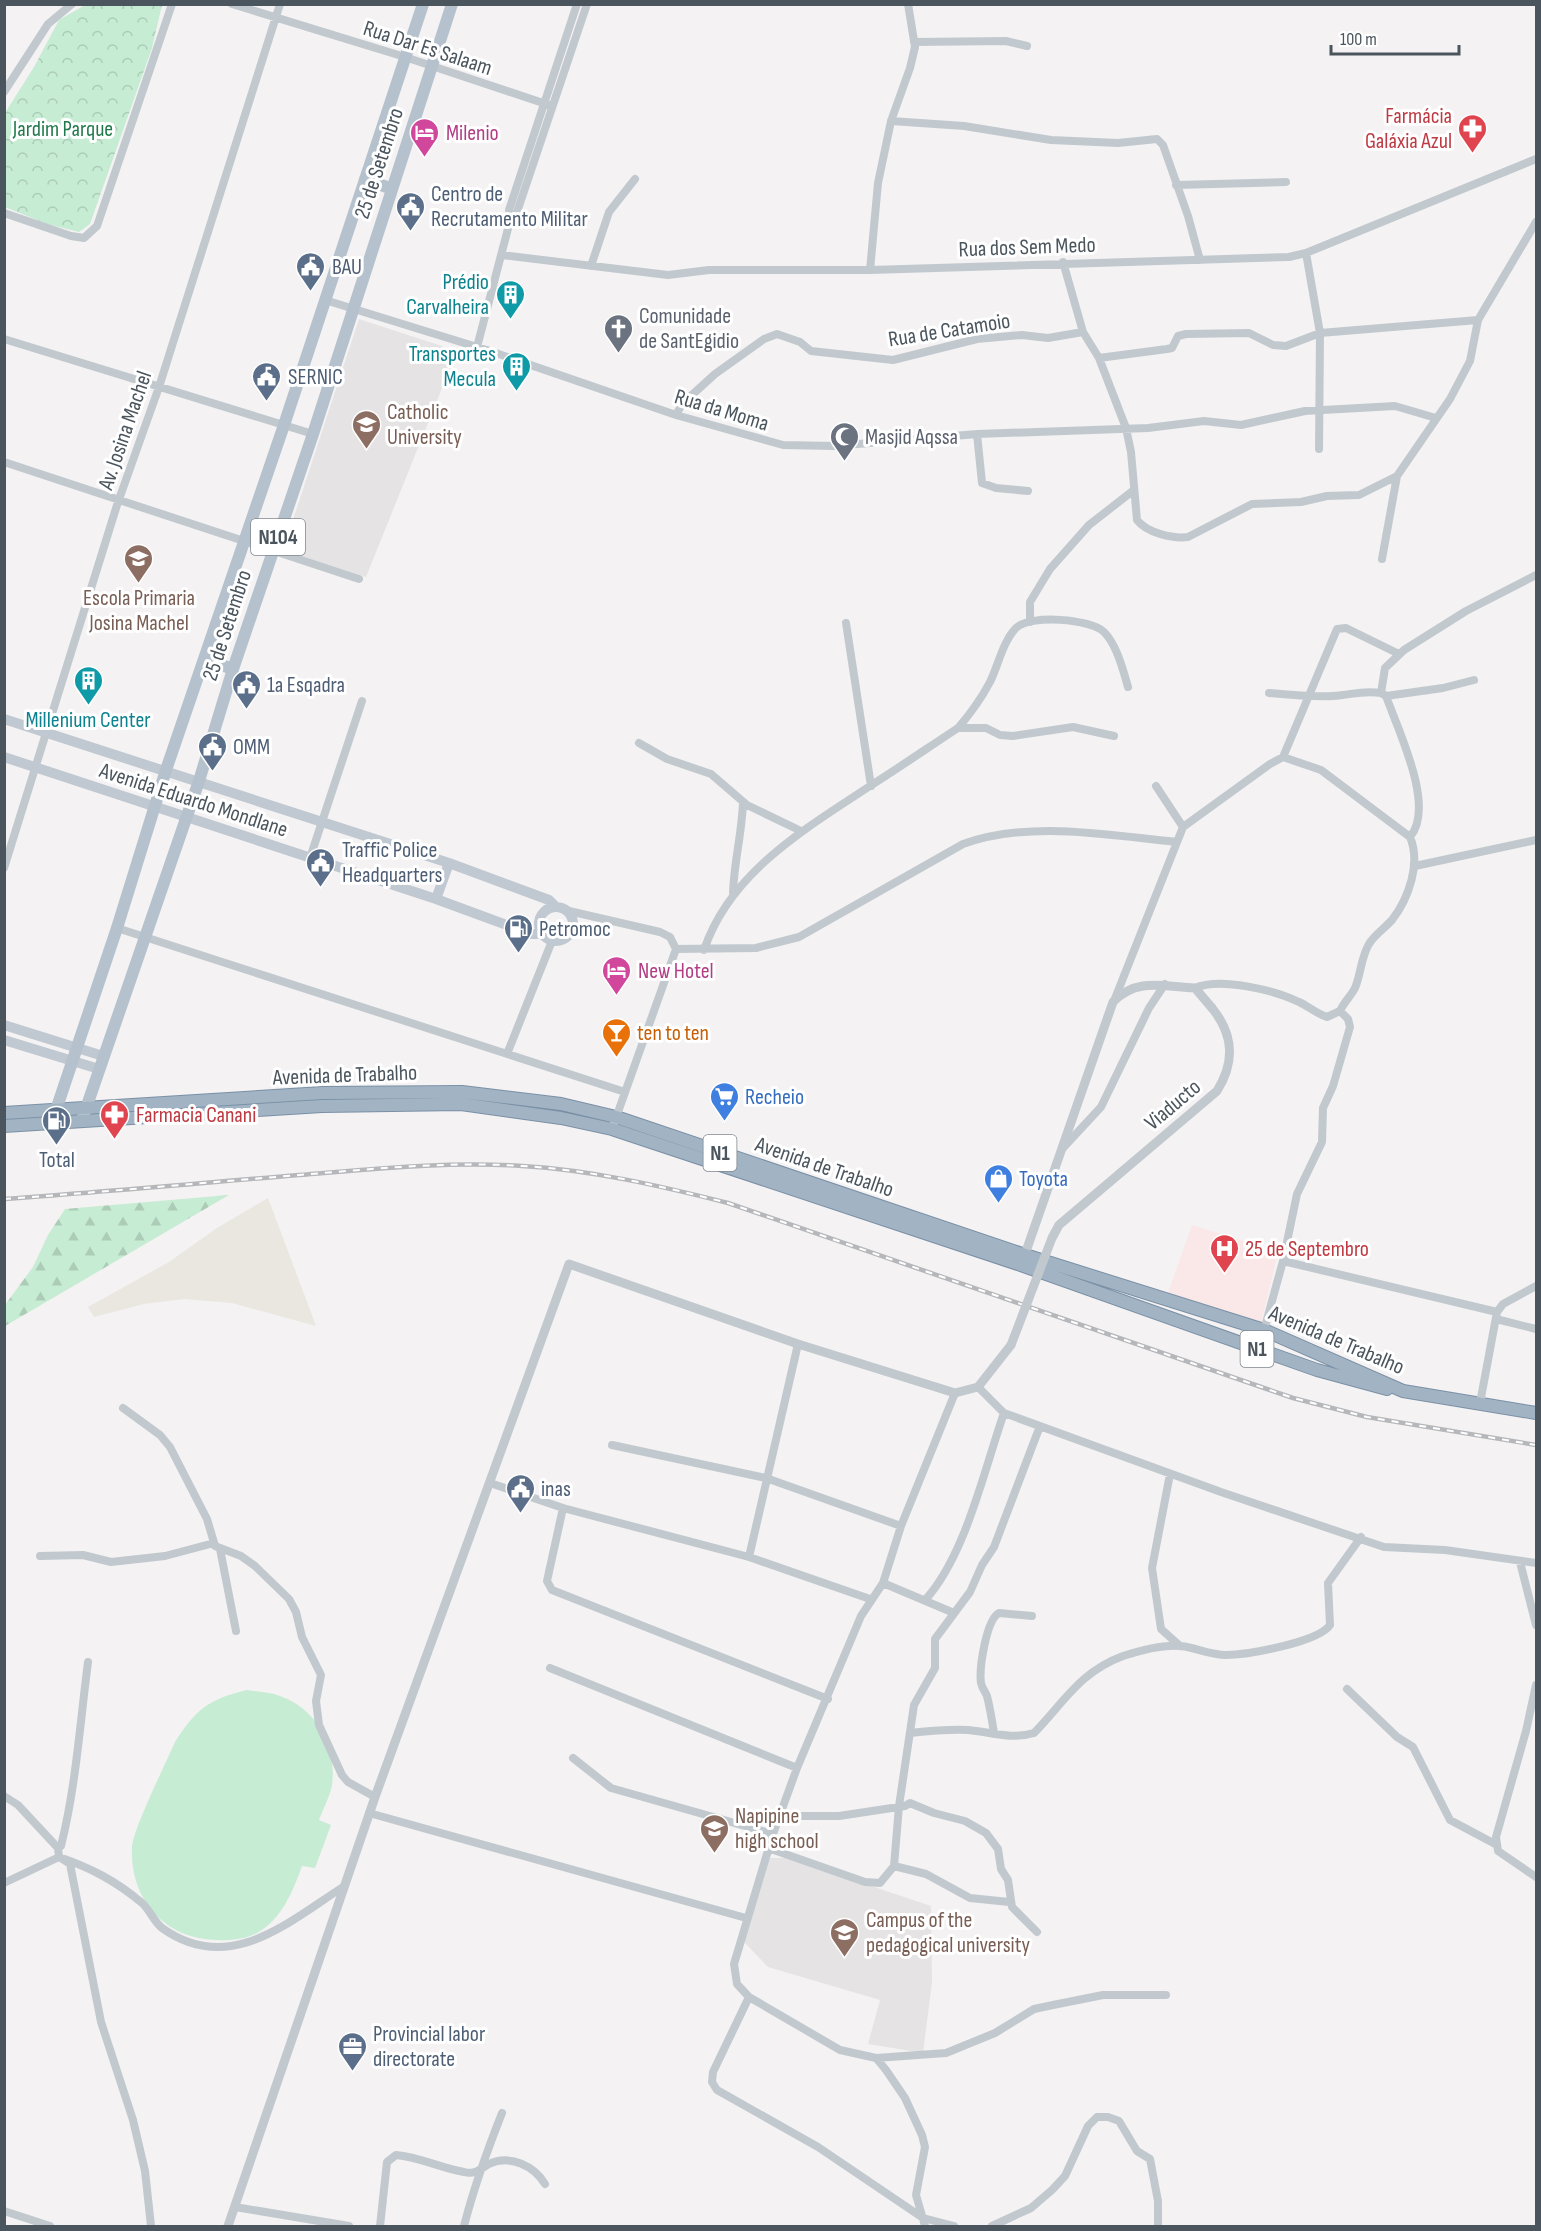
<svg xmlns="http://www.w3.org/2000/svg" width="1541" height="2231" viewBox="0 0 1541 2231" font-family="'Sofia Sans Condensed',sans-serif">
<style>
.commercial{fill:#e9e7e0}
.education{fill:#e5e3e3}
.medical{fill:#f9e8e7}
.forest{fill:url(#forest-firs)}
.park{fill:url(#park-crowns)}
.garden{fill:#c6ecd4}
.lines{fill:none;stroke-linecap:round;stroke-linejoin:round}
.trunk-casing{stroke:#7a90a6;stroke-width:14}
.minor{stroke:#c1c9cf;stroke-width:8}
.tertiary{stroke:#c1c9cf;stroke-width:9}
.secondary{stroke:#c0c8d1;stroke-width:10}
.primary{stroke:#b5c2cd;stroke-width:12}
.trunk{stroke:#a2b4c4;stroke-width:12}
.rail-casing{stroke:#b5b7bb;stroke-width:4.5}
.rail{stroke:#fff;stroke-width:2;stroke-dasharray:7;stroke-linecap:butt}
.tertiary-bridge{stroke:#c1c9cf;stroke-width:9}
.labels{text-anchor:middle;stroke-width:6;stroke-linejoin:round;paint-order:stroke}
.shield{fill:#fff;stroke:#81888e;stroke-width:1.5}
.shield-label{font-size:21px;font-weight:bold;fill:#4b555d}
.street-label{font-size:22px;fill:#4b555d;stroke:#fff}
.health-label{font-size:22px;fill:#be3a42;stroke:#fff;text-anchor:start}
.park-label{font-size:22px;fill:#22794c;stroke:#fff}
.hotel-label{font-size:22px;fill:#b23c85;stroke:#fff;text-anchor:start}
.service-label{font-size:22px;fill:#4e5e75;stroke:#fff;text-anchor:start}
.culture-label{font-size:22px;fill:#0d838f;stroke:#fff;text-anchor:end}
.worship-label{font-size:22px;fill:#5b616d;stroke:#fff;text-anchor:start}
.education-label{font-size:22px;fill:#785e54;stroke:#fff;text-anchor:start}
.food-label{font-size:22px;fill:#c56008;stroke:#fff;text-anchor:start}
.shop-label{font-size:22px;fill:#366cbe;stroke:#fff;text-anchor:start}
</style>
<defs>
<pattern id="forest-firs" width="22" height="20" patternUnits="userSpaceOnUse" patternTransform="scale(1.5)"><rect width="22" height="20" fill="#c6ecd4"/><path d="M5 1l3.5 6h-7zM16 11l3.5 6h-7z" fill="#acccb8"/></pattern>
<pattern id="park-crowns" width="20" height="18" patternUnits="userSpaceOnUse" patternTransform="scale(1.5)"><rect width="20" height="18" fill="#c6ecd4"/><path d="M2 6a3 3 0 1 1 6 0M12 15a3 3 0 1 1 6 0" fill="none" stroke="#acccb8"/></pattern>
</defs>
<rect width="100%" height="100%" fill="#f4f2f2"/>
<path class="commercial" d="M268 1198 316 1326 232 1303 184 1299 144 1304 94 1317 88 1307 169 1262 217 1228Z"/>
<path class="education" d="M359 319 457 351 366 577 283 550Z
M770 1858H785L800 1862 931 1906 932 1982 923 2053 868 2044 880 2000 768 1967 744 1942Z"/>
<path class="medical" d="M1192 1225 1278 1252 1260 1327 1167 1296Z"/>
<path class="forest" d="M229 1195 5 1326V1305L33 1267 48 1235 65 1209Z"/>
<path class="park" d="M87 4 162 5 152 48 90 224 79 232 47 224 5 207V113L34 67 59 20Z"/>
<path class="garden" d="M247 1690C258 1692 270 1692 280 1696 317 1709 337 1746 332 1785 330 1796 323 1809 319 1820L331 1825 315 1868 302 1866C293 1891 282 1919 257 1933 246 1939 230 1941 217 1940 165 1939 130 1900 132 1848 132 1831 166 1763 175 1742 196 1709 209 1699 247 1690Z"/>
<g class="lines">
<defs>
<path id="trunk" d="M4 1113 323 1093 462 1092 561 1104 616 1117 1025 1255 1264 1330 1403 1391 1536 1413
M4 1126 322 1106 461 1104 561 1118 612 1129 1021 1265 1317 1370 1387 1389"/>
</defs>
<use href="#trunk" class="trunk-casing"/>
<path class="minor" d="M232 4 405 57 552 106
M914 42 1006 41 1027 46
M4 92 48 24 72 4
M891 121 964 126 1051 140 1118 143 1157 139 1163 145 1188 216 1200 260
M1176 185 1286 182
M4 213 71 236 84 238 97 226 172 4
M510 221 517 212 587 4
M1306 253 1320 333 1319 449
M501 255 668 275 709 270H870L1289 257 1306 253 1536 159
M1063 262 1083 332 1099 358 1126 428 1131 452 1137 520C1147 533 1173 539 1188 537L1252 504 1301 502 1327 496 1359 495 1397 476
M591 266 609 212 635 179
M870 270 878 183 891 121 910 68 915 47 908 4
M325 300 490 351 676 415 783 445 834 446 977 434 1148 428 1204 421 1241 425 1305 411 1395 406 1436 418
M4 339 313 434
M477 347 510 221 509 210 577 4
M1099 358 1167 349 1172 348 1178 336 1186 334 1249 333 1273 345 1286 346 1320 333 1478 320
M676 415 682 404 715 374 764 339 777 334 800 342 811 351 893 360 977 339 1022 335 1048 338 1083 332
M977 434 982 483 996 488 1028 491
M4 462 359 579
M1382 559 1397 476 1450 399 1470 361 1478 320 1536 222
M1030 622V602L1050 569 1089 525 1134 490
M846 623 871 786
M1269 693C1291 695 1311 697 1333 696 1352 695 1361 690 1381 693L1385 668 1404 650 1466 611 1536 575
M1381 693 1386 696C1398 730 1436 807 1410 837
M1386 696 1443 688 1474 680
M958 728H986L1000 735 1013 736 1073 727 1114 736
M639 743 667 759 711 774 747 805 801 831
M1283 757 1337 629 1346 628 1399 654
M1156 786 1183 827
M310 858 362 701
M1415 866 1536 840
M4 868 117 505 159 387 280 4
M733 893C734 862 742 833 743 802
M569 911 660 932 670 937 676 949 612 1129
M117 928 625 1092
M676 949 756 948 799 937 963 844C1030 820 1107 835 1177 842
M704 950C730 872 805 829 870 786 900 767 929 747 958 728 971 713 981 699 990 682 998 666 1003 641 1016 628 1030 614 1091 619 1104 632 1117 645 1123 670 1128 687
M1114 1001 1183 827 1270 764 1283 757 1321 770 1410 837C1421 863 1409 898 1392 920 1385 928 1374 935 1369 944 1361 957 1361 974 1355 988 1351 996 1344 1002 1340 1011L1327 1017C1317 1014 1308 1006 1299 1002 1274 990 1220 977 1195 988
M507 1054 552 941
M1063 1148 1101 1107 1149 1008 1165 984
M1283 1261 1497 1312
M1496 1319 1536 1329
M1264 1330 1283 1261 1297 1194 1322 1142 1323 1108 1333 1086 1350 1027 1348 1019 1340 1011
M978 1387 1004 1413 1221 1492 1384 1547 1445 1550 1536 1563
M1480 1403 1497 1312 1503 1304 1536 1286
M123 1408 160 1435 170 1447 207 1519 215 1546 241 1556 255 1566 289 1599 296 1612 302 1637 321 1675 316 1701 319 1725 342 1775 348 1782 375 1797
M612 1445 766 1478 901 1526
M1170 1474 1152 1568 1161 1629 1180 1646
M490 1483 563 1508 749 1557 870 1599
M563 1508 547 1581 552 1590 828 1699
M220 1549 236 1631
M40 1556 83 1555 111 1562 165 1556 214 1543
M749 1557 798 1344
M1520 1562 1536 1625
M883 1583 954 1613
M926 1599C966 1554 984 1470 1004 1413
M550 1668 797 1768
M1536 1685 1526 1731 1496 1837 1498 1851 1536 1877
M1347 1689 1397 1737 1413 1747 1450 1820 1497 1845
M910 1733C929 1731 949 1729 968 1730 991 1732 1011 1740 1034 1733 1065 1701 1080 1672 1123 1656 1141 1650 1163 1644 1181 1646 1197 1648 1210 1655 1226 1655 1247 1655 1319 1642 1330 1625L1328 1583 1361 1537
M994 1733C992 1720 990 1708 987 1696 985 1691 982 1688 981 1683 979 1669 986 1620 999 1613L1032 1616
M573 1758 611 1788 773 1834
M4 1796 18 1805 58 1848 59 1857 70 1864 101 2022 133 2120 145 2171 151 2226
M369 1813 746 1918
M779 1816H839L905 1806 910 1803 934 1813 965 1821 986 1833 998 1849 1001 1869 1008 1880 1012 1907 1037 1932
M58 1848 61 1846C76 1786 80 1723 88 1662
M768 1848 865 1882 880 1883 894 1866 899 1806 914 1705 935 1668V1639L970 1592 982 1565 994 1547 1040 1426
M894 1866 926 1874 970 1898 1009 1902
M4 1883 59 1857C91 1868 116 1881 142 1903 150 1910 154 1922 162 1928 229 1976 287 1923 343 1887
M749 1997 713 2072 712 2082 717 2090 818 2147 923 2218 954 2226
M876 2058 946 2053 995 2033 1034 2009 1053 2005 1103 1995H1166
M235 2207 349 2226
M4 2211 50 2226
M380 2226 387 2162 396 2155C420 2157 440 2168 464 2172 475 2175 480 2169 489 2164 510 2154 534 2166 545 2184
M464 2226C474 2187 487 2151 502 2113
M925 2226 916 2195 925 2147 922 2135 905 2098 886 2070 876 2058 840 2050 749 1997 737 1984 734 1964 773 1834 797 1768 861 1616 883 1583 901 1526 955 1393
M992 2226 1031 2208 1052 2190 1065 2176 1088 2126 1097 2117H1108L1119 2121 1137 2151 1150 2159 1158 2201V2226"/>
<path class="tertiary" d="M1023 1260 1113 1002C1137 977 1164 987 1195 988L1212 1008
M228 2226 375 1797 569 1264 798 1344 955 1393 978 1387 1011 1345"/>
<path class="secondary" d="M4 719 449 863 549 900 556 907
M4 757 436 899 531 934H542
M436 899 449 863
M539 924a17 17 0 1 1 34 0a17 17 0 1 1-34 0Z
M4 1025 103 1056
M4 1040 99 1069"/>
<path class="primary" d="M365 179 392 189
M204 659 233 669
M83 1117 199 781 233 669 313 434 452 4
M53 1119 117 928 166 770 284 425 423 4"/>
<use href="#trunk" class="trunk"/>
<defs>
<path id="rail" d="M4 1199C103 1192 201 1183 299 1175 373 1169 449 1161 522 1166 592 1170 661 1186 728 1203L1293 1398 1367 1417 1536 1445"/>
</defs>
<use href="#rail" class="rail-casing"/>
<use href="#rail" class="rail"/>
<path class="tertiary-bridge" d="M1011 1345 1052 1238 1059 1225 1217 1091C1235 1062 1234 1035 1212 1008"/>
</g>
<defs>
<symbol id="pharmacy-pin" viewBox="-11 -11 22 30"><path d="M0 17L-7.5 6A9.5 9.5 0 1 1 7.5 6Z" fill="#e0444e" stroke="#fff"/><path d="M-2-6h4v4h4v4h-4v4h-4v-4h-4v-4h4Z" fill="#fff"/></symbol>
<symbol id="hotel-pin" viewBox="-11 -11 22 30"><path d="M0 17L-7.5 6A9.5 9.5 0 1 1 7.5 6Z" fill="#d1479c" stroke="#fff"/><path d="M-6-4.5h1.5V1H6V5H4.5V3h-9V5H-6ZM-4 0a1.8 1.8 0 1 1 3.6 0ZM.5 0V-2.5h3Q6-2.5 6 0Z" fill="#fff"/></symbol>
<symbol id="civic-pin" viewBox="-11 -11 22 30"><path d="M0 17L-7.5 6A9.5 9.5 0 1 1 7.5 6Z" fill="#5c6f8a" stroke="#fff"/><path d="M-.6-6.5H3V-4.5H.6V-3L4-1V1h2V6H-6V1h2V-1L-.6-3ZM-1.2 2.5V6h2.4V2.5Z" fill="#fff"/></symbol>
<symbol id="building-pin" viewBox="-11 -11 22 30"><path d="M0 17L-7.5 6A9.5 9.5 0 1 1 7.5 6Z" fill="#0f9aa8" stroke="#fff"/><path d="M-4-6H4V6H1V3H-1V6H-4ZM-2.5-4.3h1.7v1.8h-1.7ZM.8-4.3h1.7v1.8H.8ZM-2.5-1h1.7V.8h-1.7ZM.8-1h1.7V.8H.8Z" fill="#fff"/></symbol>
<symbol id="church-pin" viewBox="-11 -11 22 30"><path d="M0 17L-7.5 6A9.5 9.5 0 1 1 7.5 6Z" fill="#6b7280" stroke="#fff"/><path d="M-1.2-6h2.4v3.5h3.3v2.4h-3.3V6h-2.4V-.1h-3.3v-2.4h3.3Z" fill="#fff"/></symbol>
<symbol id="university-pin" viewBox="-11 -11 22 30"><path d="M0 17L-7.5 6A9.5 9.5 0 1 1 7.5 6Z" fill="#8d6e63" stroke="#fff"/><path d="M0-5L7-2L0 1L-7-2ZM-4 1L0 2.5L4 1V4Q0 6-4 4Z" fill="#fff"/></symbol>
<symbol id="mosque-pin" viewBox="-11 -11 22 30"><path d="M0 17L-7.5 6A9.5 9.5 0 1 1 7.5 6Z" fill="#6b7280" stroke="#fff"/><path d="M3.5-4.9A6 6 0 1 0 3.5 4.9A5 5 0 1 1 3.5-4.9Z" fill="#fff"/></symbol>
<symbol id="school-pin" viewBox="-11 -11 22 30"><path d="M0 17L-7.5 6A9.5 9.5 0 1 1 7.5 6Z" fill="#8d6e63" stroke="#fff"/><path d="M0-5L7-2L0 1L-7-2ZM-4 1L0 2.5L4 1V4Q0 6-4 4Z" fill="#fff"/></symbol>
<symbol id="fuel-pin" viewBox="-11 -11 22 30"><path d="M0 17L-7.5 6A9.5 9.5 0 1 1 7.5 6Z" fill="#5c6f8a" stroke="#fff"/><path d="M-5.5-6h7V0h2V4h1.3V-2.5L3-4.5l.8-.8L6-3V5H2.5V1h-1V6h-7ZM-4.2-4.7v3.2H.2V-4.7Z" fill="#fff"/></symbol>
<symbol id="bar-pin" viewBox="-11 -11 22 30"><path d="M0 17L-7.5 6A9.5 9.5 0 1 1 7.5 6Z" fill="#e8710a" stroke="#fff"/><path d="M-6-5H6L.8 .8V4.5H3.5V6h-7V4.5H-.8V.8Z" fill="#fff"/></symbol>
<symbol id="supermarket-pin" viewBox="-11 -11 22 30"><path d="M0 17L-7.5 6A9.5 9.5 0 1 1 7.5 6Z" fill="#3f7fe0" stroke="#fff"/><path d="M-6-5.5h2.5l.6 2H6L4.5 2H-2.5L-4.4-4H-6ZM-1.5 3.2a1.3 1.3 0 1 0 .1 0ZM3 3.2a1.3 1.3 0 1 0 .1 0Z" fill="#fff"/></symbol>
<symbol id="shop-pin" viewBox="-11 -11 22 30"><path d="M0 17L-7.5 6A9.5 9.5 0 1 1 7.5 6Z" fill="#3f7fe0" stroke="#fff"/><path d="M-5-2.5h2.3a2.7 3.5 0 0 1 5.4 0H5L5.5 6h-11ZM-1.5-2.5h3a1.5 2.3 0 0 0-3 0Z" fill="#fff"/></symbol>
<symbol id="hospital-pin" viewBox="-11 -11 22 30"><path d="M0 17L-7.5 6A9.5 9.5 0 1 1 7.5 6Z" fill="#e0444e" stroke="#fff"/><path d="M-5-5h3v3.5h4V-5h3V5h-3V1.5h-4V5h-3Z" fill="#fff"/></symbol>
<symbol id="office-pin" viewBox="-11 -11 22 30"><path d="M0 17L-7.5 6A9.5 9.5 0 1 1 7.5 6Z" fill="#5c6f8a" stroke="#fff"/><path d="M-6-3h4V-5.5h4V-3h4V5H-6ZM-1-4.5V-3h2v-1.5ZM-6 0V1H6V0Z" fill="#fff"/></symbol>
</defs>
<g fill-rule="evenodd">
<use href="#pharmacy-pin" x="1456" y="112" width="33" height="45"/>
<use href="#hotel-pin" x="408" y="116" width="33" height="45"/>
<use href="#civic-pin" x="394" y="190" width="33" height="45"/>
<use href="#civic-pin" x="294" y="250" width="33" height="45"/>
<use href="#building-pin" x="494" y="278" width="33" height="45"/>
<use href="#church-pin" x="602" y="312" width="33" height="45"/>
<use href="#building-pin" x="500" y="350" width="33" height="45"/>
<use href="#civic-pin" x="250" y="360" width="33" height="45"/>
<use href="#university-pin" x="350" y="408" width="33" height="45"/>
<use href="#mosque-pin" x="828" y="420" width="33" height="45"/>
<use href="#school-pin" x="122" y="542" width="33" height="45"/>
<use href="#building-pin" x="72" y="664" width="33" height="45"/>
<use href="#civic-pin" x="230" y="668" width="33" height="45"/>
<use href="#civic-pin" x="196" y="730" width="33" height="45"/>
<use href="#civic-pin" x="304" y="846" width="33" height="45"/>
<use href="#fuel-pin" x="502" y="912" width="33" height="45"/>
<use href="#hotel-pin" x="600" y="954" width="33" height="45"/>
<use href="#bar-pin" x="600" y="1016" width="33" height="45"/>
<use href="#supermarket-pin" x="708" y="1080" width="33" height="45"/>
<use href="#pharmacy-pin" x="98" y="1098" width="33" height="45"/>
<use href="#fuel-pin" x="40" y="1104" width="33" height="45"/>
<use href="#shop-pin" x="982" y="1162" width="33" height="45"/>
<use href="#hospital-pin" x="1208" y="1232" width="33" height="45"/>
<use href="#civic-pin" x="504" y="1472" width="33" height="45"/>
<use href="#school-pin" x="698" y="1812" width="33" height="45"/>
<use href="#university-pin" x="828" y="1916" width="33" height="45"/>
<use href="#office-pin" x="336" y="2030" width="33" height="45"/>
</g>
<g class="labels">
<g class="shield">
<rect x="251" y="519" width="54" height="36" rx="4.5"/>
<rect x="703.5" y="1135" width="33" height="36" rx="4.5"/>
<rect x="1240.5" y="1331" width="33" height="36" rx="4.5"/>
</g>
<g class="shield-label">
<text x="278" y="544">N104</text>
<text x="720" y="1160">N1</text>
<text x="1257" y="1356">N1</text>
</g>
<g class="street-label">
<text transform="translate(428 47) rotate(18)" y="8">Rua Dar Es Salaam</text>
<text transform="translate(378 163) rotate(-72)" y="8">25 de Setembro</text>
<text transform="translate(1027 246) rotate(-2)" y="8">Rua dos Sem Medo</text>
<text transform="translate(949 329) rotate(-9)" y="8">Rua de Catamoio</text>
<text transform="translate(722 409) rotate(17)" y="8">Rua da Moma</text>
<text transform="translate(124 430) rotate(-71)" y="8">Av. Josina Machel</text>
<text transform="translate(226 625) rotate(-72)" y="8">25 de Setembro</text>
<text transform="translate(194 799) rotate(18)" y="8">Avenida Eduardo Mondlane</text>
<text transform="translate(345 1074) rotate(-2)" y="8">Avenida de Trabalho</text>
<text transform="translate(1172 1104) rotate(-40)" y="8">Viaducto</text>
<text transform="translate(825 1166) rotate(19)" y="8">Avenida de Trabalho</text>
<text transform="translate(1337 1339) rotate(23)" y="8">Avenida de Trabalho</text>
</g>
<g class="health-label">
<text x="1452" y="123" text-anchor="end">Farmácia<tspan x="1452" dy="25">Galáxia Azul</tspan></text>
<text x="136" y="1122">Farmacia Canani</text>
<text x="1245" y="1256">25 de Septembro</text>
</g>
<g class="park-label">
<text x="63" y="136">Jardim Parque</text>
</g>
<g class="hotel-label">
<text x="446" y="140">Milenio</text>
<text x="638" y="978">New Hotel</text>
</g>
<g class="service-label">
<text x="431" y="201">Centro de<tspan x="431" dy="25">Recrutamento Militar</tspan></text>
<text x="332" y="274">BAU</text>
<text x="288" y="384">SERNIC</text>
<text x="267" y="692">1a Esqadra</text>
<text x="233" y="754">OMM</text>
<text x="342" y="857">Traffic Police<tspan x="342" dy="25">Headquarters</tspan></text>
<text x="539" y="936">Petromoc</text>
<text x="57" y="1167" text-anchor="middle">Total</text>
<text x="541" y="1496">inas</text>
<text x="373" y="2041">Provincial labor<tspan x="373" dy="25">directorate</tspan></text>
</g>
<g class="culture-label">
<text x="489" y="289">Prédio<tspan x="489" dy="25">Carvalheira</tspan></text>
<text x="496" y="361">Transportes<tspan x="496" dy="25">Mecula</tspan></text>
<text x="88" y="727" text-anchor="middle">Millenium Center</text>
</g>
<g class="worship-label">
<text x="639" y="323">Comunidade<tspan x="639" dy="25">de SantEgidio</tspan></text>
<text x="865" y="444">Masjid Aqssa</text>
</g>
<g class="education-label">
<text x="387" y="419">Catholic<tspan x="387" dy="25">University</tspan></text>
<text x="139" y="605" text-anchor="middle">Escola Primaria<tspan x="139" dy="25">Josina Machel</tspan></text>
<text x="735" y="1823">Napipine<tspan x="735" dy="25">high school</tspan></text>
<text x="866" y="1927">Campus of the<tspan x="866" dy="25">pedagogical university</tspan></text>
</g>
<g class="food-label">
<text x="637" y="1040">ten to ten</text>
</g>
<g class="shop-label">
<text x="745" y="1104">Recheio</text>
<text x="1019" y="1186">Toyota</text>
</g>
</g>
<rect width="1541" height="2231" fill="none" stroke="#4b555d" stroke-width="12"/>
<path d="M1331 45v9h128v-9" fill="none" stroke="#4b555d" stroke-width="3"/>
<text x="1340" y="45" font-size="18" fill="#4b555d" stroke="#ffffff" stroke-width="4.5" paint-order="stroke">100 m</text>
</svg>
